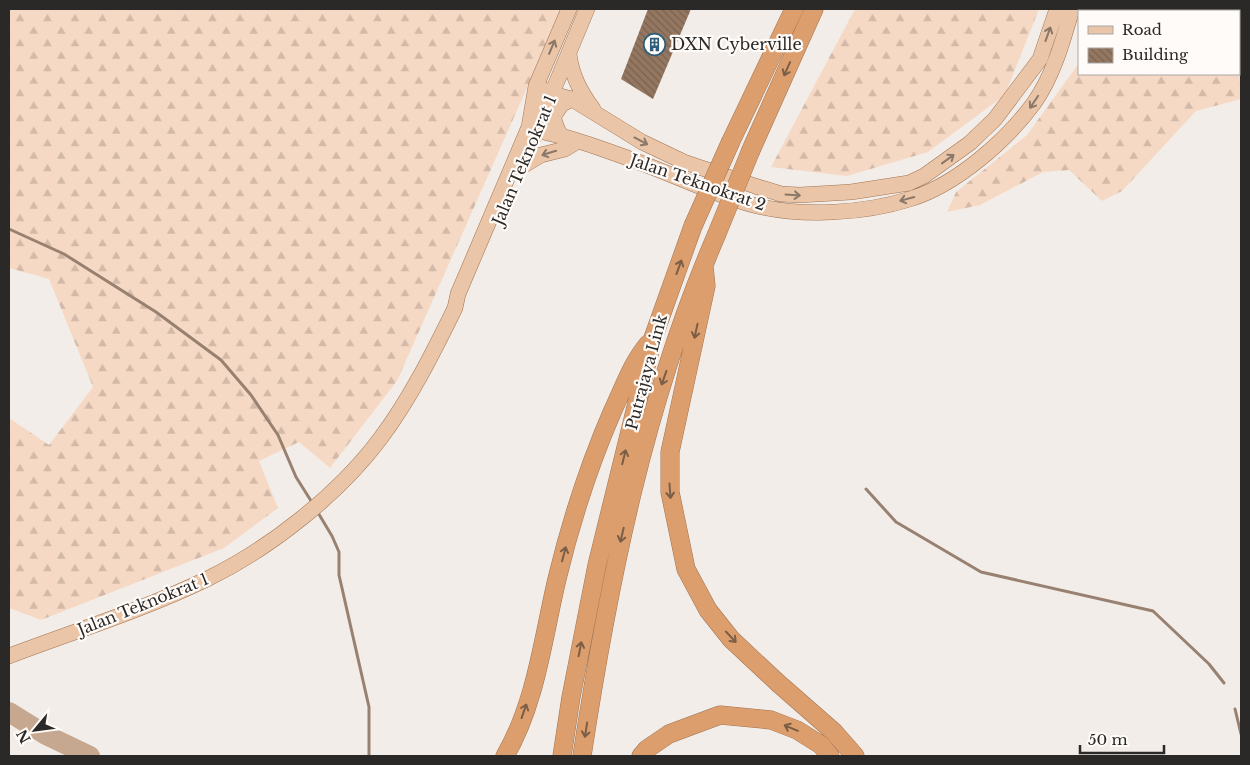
<svg xmlns="http://www.w3.org/2000/svg" width="1250" height="765" viewBox="0 0 1250 765" font-family="'Libre Baskerville',serif">
<style>
.built{fill:#ede0d7}
.forest{fill:url(#forest-firs)}
.lines{fill:none;stroke-linecap:round;stroke-linejoin:round}
.stream{stroke:#988170;stroke-width:3}
.river{stroke:#c6a790;stroke-width:20}
.building{fill:url(#building-back-hatch)}
.major-casing{stroke:#9f7554;stroke-width:16}
.highway-casing{stroke:#9f7554;stroke-width:19}
.major{stroke:#ebc5a7;stroke-width:15}
.highway{stroke:#dd9e6d;stroke-width:18}
.highway-bridge-casing{stroke:#9f7554;stroke-width:19;stroke-linecap:butt}
.highway-bridge{stroke:#dd9e6d;stroke-width:18}
.oneway{stroke:#8b7767}
.oneway2{stroke:#7b5e46}
.labels{text-anchor:middle;stroke-width:4.5;stroke-linejoin:round;paint-order:stroke}
.poi-label{font-size:16px;fill:#2b2927;stroke:#fefbf8;text-anchor:start}
.street-label{font-size:16px;fill:#2b2927;stroke:#fefbf8}
</style>
<defs>
<pattern id="forest-firs" width="22" height="20" patternUnits="userSpaceOnUse" patternTransform="scale(1.25)"><rect width="22" height="20" fill="#f6d9c4"/><path d="M5 1l3.5 6h-7zM16 11l3.5 6h-7z" fill="#d3baa8"/></pattern>
<pattern id="building-back-hatch" width="6" height="6" patternUnits="userSpaceOnUse" patternTransform="scale(1.25)"><rect width="6" height="6" fill="#947761"/><path d="M-1 5l2 2M0 0l6 6M5-1l2 2" fill="none" stroke="#796250"/></pattern>
</defs>
<rect width="100%" height="100%" fill="#f3ede9"/>
<path class="built" d="M1103 9H1241V53L1239 54V11H1103Z"/>
<path class="forest" d="M9 9H562L397 381 330 468 299 442 259 461 278 508 224 548 41 620 9 608V418L49 445 93 387 49 279 9 268Z
M855 9H1039L1005 95 928 152 847 176 771 167Z
M1241 49V99L1196 111 1122 191 1102 201 1069 170 1043 172 980 205 947 212 956 192 1027 135 1079 63V74H1239V50Z"/>
<g class="lines">
<path class="stream" d="M9 229 64 254 156 312 221 360 251 395 278 435 296 477 313 504
M866 489 896 522 981 572 1153 611 1209 664 1224 683
M317 511 332 536 339 552V575L369 707V756
M1235 709 1241 734"/>
<path class="river" d="M9 712 46 735 90 756"/>
</g>
<path class="building" d="M648 9H691L653 99 621 79Z"/>
<g class="lines">
<defs>
<path id="major" d="M569 54C572 76 580 91 593 109
M536 86 552 94 572 99 642 142 684 162 755 186 781 194 800 195 851 192 909 183 924 176 970 143 995 119 1040 59 1057 9
M529 127C541 132 553 134 565 137 587 143 608 151 630 159 671 173 711 194 753 205 801 217 863 214 910 199 956 185 1006 141 1034 103 1053 76 1063 41 1072 9
M563 137 558 131 553 117 562 104 572 99
M533 139 587 9
M521 167 541 155 565 149 578 141
M9 656C75 631 143 610 207 579 269 549 338 495 380 439 410 399 433 353 455 308L458 294 529 127 536 86 569 9"/>
<path id="highway" d="M731 141 794 9
M751 150 814 9
M704 266 706 286 670 452V492L686 569 708 610 731 639 778 683 834 732 855 756
M505 756C536 703 543 638 557 579 571 521 589 465 613 410 624 387 632 363 648 344
M562 756 571 697 597 565 653 338 693 226
M582 756C609 579 645 401 716 236
M641 756 647 749 669 734 720 715 771 720 797 730 821 745 830 756"/>
</defs>
<use href="#major" class="major-casing"/>
<use href="#highway" class="highway-casing"/>
<use href="#major" class="major"/>
<use href="#highway" class="highway"/>
<defs>
<path id="highway-bridge" d="M693 226 731 141
M716 236 751 150"/>
</defs>
<use href="#highway-bridge" class="highway-bridge-casing"/>
<use href="#highway-bridge" class="highway-bridge"/>
</g>
<defs><path id="oneway-shaft" d="M-6 0H5M1.5-3L5.5 0L1.5 3" fill="none" stroke-width="1.6" stroke-linecap="round" stroke-linejoin="round" transform="scale(1.25)"/></defs>
<g class="oneway">
<use href="#oneway-shaft" transform="translate(1048 34) rotate(-70)"/>
<use href="#oneway-shaft" transform="translate(552 47) rotate(-67)"/>
<use href="#oneway-shaft" transform="translate(1034 102) rotate(124)"/>
<use href="#oneway-shaft" transform="translate(641 141) rotate(28)"/>
<use href="#oneway-shaft" transform="translate(549 153) rotate(163)"/>
<use href="#oneway-shaft" transform="translate(948 159) rotate(-36)"/>
<use href="#oneway-shaft" transform="translate(793 195) rotate(4)"/>
<use href="#oneway-shaft" transform="translate(907 199) rotate(165)"/>
</g>
<g class="oneway2">
<use href="#oneway-shaft" transform="translate(787 69) rotate(114)"/>
<use href="#oneway-shaft" transform="translate(679 267) rotate(-70)"/>
<use href="#oneway-shaft" transform="translate(696 331) rotate(102)"/>
<use href="#oneway-shaft" transform="translate(664 378) rotate(109)"/>
<use href="#oneway-shaft" transform="translate(624 457) rotate(-76)"/>
<use href="#oneway-shaft" transform="translate(670 491) rotate(86)"/>
<use href="#oneway-shaft" transform="translate(622 535) rotate(103)"/>
<use href="#oneway-shaft" transform="translate(564 554) rotate(-75)"/>
<use href="#oneway-shaft" transform="translate(731 637) rotate(47)"/>
<use href="#oneway-shaft" transform="translate(580 649) rotate(-79)"/>
<use href="#oneway-shaft" transform="translate(524 711) rotate(-71)"/>
<use href="#oneway-shaft" transform="translate(791 728) rotate(-157)"/>
<use href="#oneway-shaft" transform="translate(586 730) rotate(99)"/>
</g>
<defs>
<symbol id="building-ring" viewBox="-11 -11 22 22"><circle r="9.5" fill="#fefbf8" stroke="#2d5d7b" stroke-width="1.5"/><path d="M-4-6H4V6H1V3H-1V6H-4ZM-2.5-4.3h1.7v1.8h-1.7ZM.8-4.3h1.7v1.8H.8ZM-2.5-1h1.7V.8h-1.7ZM.8-1h1.7V.8H.8Z" fill="#2d5d7b"/></symbol>
</defs>
<g fill-rule="evenodd">
<use href="#building-ring" x="642" y="32" width="25" height="25"/>
</g>
<g class="labels">
<g class="poi-label">
<text x="671" y="50">DXN Cyberville</text>
</g>
<g class="street-label">
<text transform="translate(524 160) rotate(-67)" y="6">Jalan Teknokrat 1</text>
<text transform="translate(698 182) rotate(19)" y="6">Jalan Teknokrat 2</text>
<text transform="translate(646 372) rotate(-75)" y="6">Putrajaya Link</text>
<text transform="translate(143 604) rotate(-22)" y="6">Jalan Teknokrat 1</text>
</g>
</g>
<rect width="1250" height="765" fill="none" stroke="#2b2927" stroke-width="20"/>
<rect x="1078" y="10" width="162" height="65" fill="#fefbf8" stroke="#aaa7a4"/>
<rect x="1088" y="26" width="25" height="8" fill="#ebc5a7" stroke="#aaa7a4"/>
<text x="1122" y="35" font-size="15" fill="#2b2927">Road</text>
<rect x="1088" y="48" width="25" height="15" fill="url(#building-back-hatch)" stroke="#aaa7a4"/>
<text x="1122" y="60" font-size="15" fill="#2b2927">Building</text>
<g transform="translate(35 730) rotate(241)" stroke="#fefbf8" stroke-width="4" paint-order="stroke">
<path d="M0-4L9 19L0 12L-9 19Z" fill="#2b2927"/>
<text y="-8" font-size="14" font-weight="bold" text-anchor="middle" fill="#2b2927">N</text>
</g>
<path d="M1080 745v8h84v-8" fill="none" stroke="#2b2927" stroke-width="2.5"/>
<text x="1088" y="745" font-size="15" fill="#2b2927" stroke="#fefbf8" stroke-width="4" paint-order="stroke">50 m</text>
</svg>
